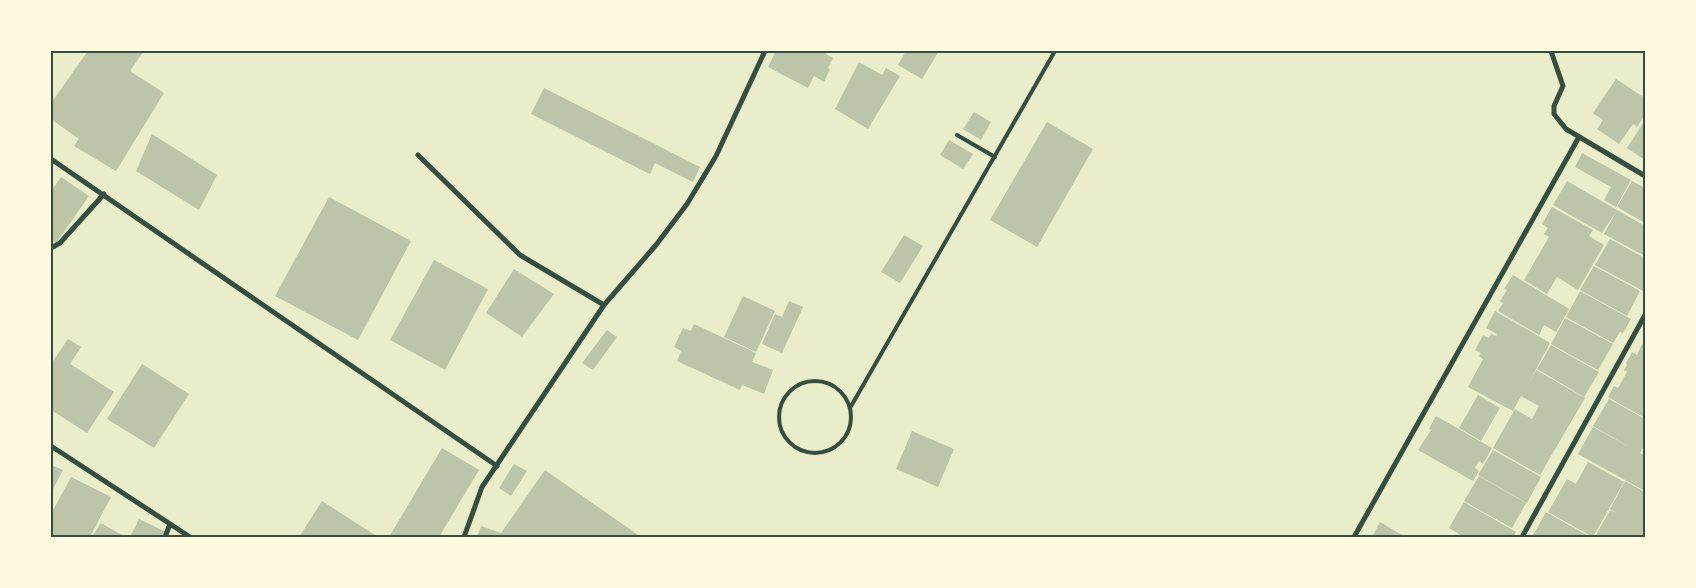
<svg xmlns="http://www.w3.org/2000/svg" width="1696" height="588" viewBox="0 0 1696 588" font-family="'Roboto Condensed',sans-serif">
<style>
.building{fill:#bcc5a7}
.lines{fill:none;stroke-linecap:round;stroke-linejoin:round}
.service{stroke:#344e41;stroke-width:4}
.minor{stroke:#344e41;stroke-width:5}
.neatline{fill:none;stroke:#344e41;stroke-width:2}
</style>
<rect width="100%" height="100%" fill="#e9edc9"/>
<path class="building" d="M88 51H144L130 71 164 93 116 171 74 146 79 139 51 119V103Z
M776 51H827L826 54 833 58 828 68 830 69 824 82 814 76 808 88 768 67Z
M906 51H939L922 79 898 65Z
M859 62 882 75 886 68 900 76 868 129 835 109Z
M1616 79 1645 98V115L1637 127 1633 124 1619 144 1597 129 1603 120 1593 113Z
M544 88 700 167 693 182 655 163 650 174 531 114Z
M974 112 991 122 981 140 963 129Z
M1645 120V160L1627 148Z
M1047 122 1093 149 1037 247 990 220Z
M152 134 217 175 199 210 136 171Z
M949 140 973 154 963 169 940 155Z
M1582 153 1631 180 1616 207 1604 200 1611 187 1575 167Z
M61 177 89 196 56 243 51 239V191Z
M1567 181 1617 210 1602 233 1553 205Z
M1632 181 1645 188V223L1617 207Z
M329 197 411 241 358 340 275 296Z
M1552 207 1593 230 1589 236 1604 245 1578 290 1557 277 1547 294 1524 280 1549 237 1544 234 1548 228 1542 224Z
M1617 210 1645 226V256L1604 234Z
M904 235 923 246 900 283 881 272Z
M1610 239 1645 258V288L1643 291 1595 265Z
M434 260 488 289 445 370 390 340Z
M1594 266 1640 291 1627 316 1580 290Z
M514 269 554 294 522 337 486 313Z
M1513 275 1569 309 1556 332 1544 325 1539 335 1498 311 1503 303 1500 301 1507 290 1504 289Z
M1580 291 1631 319 1623 333 1620 332 1613 343 1566 317Z
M743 296 775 311 756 352 724 337Z
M789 301 803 307 782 353 762 344 775 314 782 317Z
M1495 311 1550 343 1527 386 1536 370 1585 398 1540 475 1493 448 1515 409 1532 419 1539 406 1521 396 1513 411 1468 387 1483 359 1479 356 1481 353 1475 350 1483 335 1489 338 1491 334 1496 336 1497 334 1486 328Z
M1565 318 1613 344 1598 370 1551 344Z
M694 324 756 353 752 362 773 370 764 394 742 385 740 390 677 361 681 351 674 347 683 328 691 331Z
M607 330 617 337 593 370 582 363Z
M68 339 81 347 70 364 114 392 87 433 51 410V364Z
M1642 344 1645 346V418L1608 397 1614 386 1618 388 1627 372 1624 370 1627 365 1626 363 1632 352 1637 355Z
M1551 345 1599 372 1584 397 1537 369Z
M142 364 189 394 154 448 107 419Z
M1478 395 1500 408 1481 441 1459 428Z
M1609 399 1645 419V444L1640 453 1645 456V491L1578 454 1593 427 1633 449 1593 426Z
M1436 416 1492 448 1483 464 1479 461 1475 468 1479 471 1473 481 1418 450 1431 430 1429 429Z
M912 431 954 449 938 487 896 469Z
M442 448 479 470 439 537H389Z
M1493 450 1541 477 1527 503 1478 475Z
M1588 462 1624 482 1593 537 1548 512 1567 479 1576 484Z
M514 464 527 471 511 496 499 488Z
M51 465 63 470 51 493Z
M545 470 641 537H477L481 526 501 533Z
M1479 476 1526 503 1512 528 1464 501Z
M71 477 111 497 90 537H51V514Z
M1625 481 1645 492V537H1595L1610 510 1617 513 1610 509Z
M322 501 378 537H299Z
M1464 502 1516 532 1513 537H1464L1449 528Z
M1546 512 1590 537H1532Z
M139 519 166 532 163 537H130Z
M1380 522 1405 537H1372Z
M101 523 125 537H92Z"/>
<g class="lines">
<path class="service" d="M957 135 995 157
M779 417a36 36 0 1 1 72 0a36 36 0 1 1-72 0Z
M850 408 1055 51"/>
<path class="minor" d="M1551 51 1563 86 1554 106V114L1566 129 1645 176
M418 155 520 255 604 305
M51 159 497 466
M51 248 60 243 104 194
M51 446 190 537
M165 537 170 524
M464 537 482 487 604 305 656 245 687 204 716 156 765 51
M1354 537 1579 137
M1522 537 1645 315"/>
</g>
<rect width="1696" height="588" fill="none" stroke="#fefae0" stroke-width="105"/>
<rect x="52" y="52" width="1592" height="484" class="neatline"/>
</svg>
